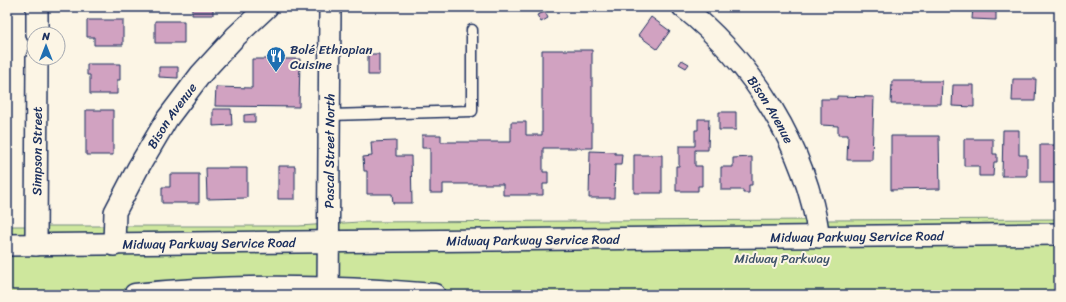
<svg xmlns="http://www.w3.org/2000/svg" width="1066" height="302" viewBox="0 0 1066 302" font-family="Sriracha,sans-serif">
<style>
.green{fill:#cee79d;stroke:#748b7e}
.building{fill:#d1a2c1;stroke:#1b2f5e}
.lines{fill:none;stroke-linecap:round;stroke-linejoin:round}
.service-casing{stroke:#1b2f5e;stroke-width:13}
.minor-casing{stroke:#1b2f5e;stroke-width:24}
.tertiary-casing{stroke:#1b2f5e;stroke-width:25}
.service{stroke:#fcf5e5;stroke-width:10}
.minor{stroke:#fcf5e5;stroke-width:21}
.tertiary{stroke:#fcf5e5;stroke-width:22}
.labels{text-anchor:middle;stroke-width:4;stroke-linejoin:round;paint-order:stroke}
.poi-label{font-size:13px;fill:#1b2f5e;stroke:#fcf5e5;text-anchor:start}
.street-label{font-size:13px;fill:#1b2f5e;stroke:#fcf5e5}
.park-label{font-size:13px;fill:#3f546b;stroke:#fcf5e5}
</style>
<rect width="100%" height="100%" fill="#fcf5e5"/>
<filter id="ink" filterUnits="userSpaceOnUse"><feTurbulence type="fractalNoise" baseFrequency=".025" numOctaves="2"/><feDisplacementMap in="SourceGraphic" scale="8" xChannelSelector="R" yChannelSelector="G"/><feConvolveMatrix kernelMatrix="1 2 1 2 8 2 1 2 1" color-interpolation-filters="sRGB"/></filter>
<g filter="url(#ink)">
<path class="green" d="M1059 219V295H7V226H299L359 222Z"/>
<path class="building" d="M192 7H213V15H192Z
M973 7H996V20L972 19Z
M545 12 548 18 541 22 537 15Z
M651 17 670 31 657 49 638 35Z
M87 20H123V45H94V37H87Z
M155 21H184V43H155Z
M542 50H592V148H543V172H548V184H543V195H503V184H443V193H430V148H422V135H441V142H511V122H526V135H542Z
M368 54H379V75H368Z
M252 59H300L299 107 215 106 216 87 252 88Z
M682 60 689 64 686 68 679 64Z
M87 64H120V80H117V94H90V75H87Z
M159 67H178V78L159 77Z
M1013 79H1036L1035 101H1012Z
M892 81H942L941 104H891Z
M953 85H974V107L952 106Z
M837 96 874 97 872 160H847L848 135H838V126L821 125V99H837Z
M213 109H231L232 125 213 126Z
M86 110H113V155H86Z
M719 112H736V130H719Z
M255 114V122H244V115Z
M698 119H709L708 150H695V166H702V186H698V191H676V166H679V146H695V130H698Z
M1003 130H1019V155H1027V176H1002Z
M891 136H939L940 189 891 190Z
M964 139H993V154H997V162H994L993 176H979V166H964Z
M396 141V156H411L412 203H393L392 194H367V171H364L363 157 372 156 371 142Z
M1040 145H1059V183H1040Z
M590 151 615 152V154H622L621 165H615L614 198H589Z
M634 155H662V193H634Z
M752 157V185H749V193H743V190H721V167H733V158Z
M278 166H295V199H278Z
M206 168H247V198L207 199Z
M170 174H199V203H162V187H170Z"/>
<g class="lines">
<defs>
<path id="service" d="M330 115 472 111V30"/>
<g id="minor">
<path id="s1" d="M683 7C753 63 806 147 819 237"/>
<path d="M37 34V7"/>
<path id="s2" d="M7 245 1059 234"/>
<path id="s3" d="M36 245 37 58"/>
<path id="s4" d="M114 245 115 212 138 168 167 119 201 74 235 37 267 7"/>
<path id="s5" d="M328 295 330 7"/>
</g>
<path id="tertiary" d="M135 295C236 284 332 286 434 295"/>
</defs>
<use href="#service" class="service-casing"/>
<use href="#minor" class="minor-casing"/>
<use href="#tertiary" class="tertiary-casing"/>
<use href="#service" class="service"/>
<use href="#minor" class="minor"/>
<use href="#tertiary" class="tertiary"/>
</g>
</g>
<defs>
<symbol id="restaurant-pin" viewBox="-11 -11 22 30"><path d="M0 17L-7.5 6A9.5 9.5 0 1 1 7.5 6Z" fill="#1f6fb2" stroke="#fcf5e5"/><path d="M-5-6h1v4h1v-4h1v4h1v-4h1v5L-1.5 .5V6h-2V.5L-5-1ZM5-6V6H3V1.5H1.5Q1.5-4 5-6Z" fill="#fff"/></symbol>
</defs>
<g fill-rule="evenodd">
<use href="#restaurant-pin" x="265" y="45" width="22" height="30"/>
</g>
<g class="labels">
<g class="poi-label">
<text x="290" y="54">Bolé Ethiopian<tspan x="290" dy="15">Cuisine</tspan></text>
</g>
<g class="street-label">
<text dy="5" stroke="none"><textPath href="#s1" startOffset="136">Bison Avenue</textPath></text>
<text dy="5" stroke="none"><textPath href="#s4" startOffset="145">Bison Avenue</textPath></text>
<text dy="5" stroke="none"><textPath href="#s3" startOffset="94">Simpson Street</textPath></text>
<text dy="5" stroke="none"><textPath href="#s5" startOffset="144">Pascal Street North</textPath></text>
<text dy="5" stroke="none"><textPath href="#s2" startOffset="850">Midway Parkway Service Road</textPath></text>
<text dy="5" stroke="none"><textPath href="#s2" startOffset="526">Midway Parkway Service Road</textPath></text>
<text dy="5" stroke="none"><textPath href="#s2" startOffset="202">Midway Parkway Service Road</textPath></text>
</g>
<g class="park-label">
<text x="782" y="263">Midway Parkway</text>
</g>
</g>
<rect width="1066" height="302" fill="none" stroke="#fcf5e5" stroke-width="24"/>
<rect x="12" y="12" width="1042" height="278" fill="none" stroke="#1b2f5e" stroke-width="1.5" filter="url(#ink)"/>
<g transform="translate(46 46)"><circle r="19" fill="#fcf5e5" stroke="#a2a6af"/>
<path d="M0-3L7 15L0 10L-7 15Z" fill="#1f6fb2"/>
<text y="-6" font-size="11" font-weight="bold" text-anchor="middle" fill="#1b2f5e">N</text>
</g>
</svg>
